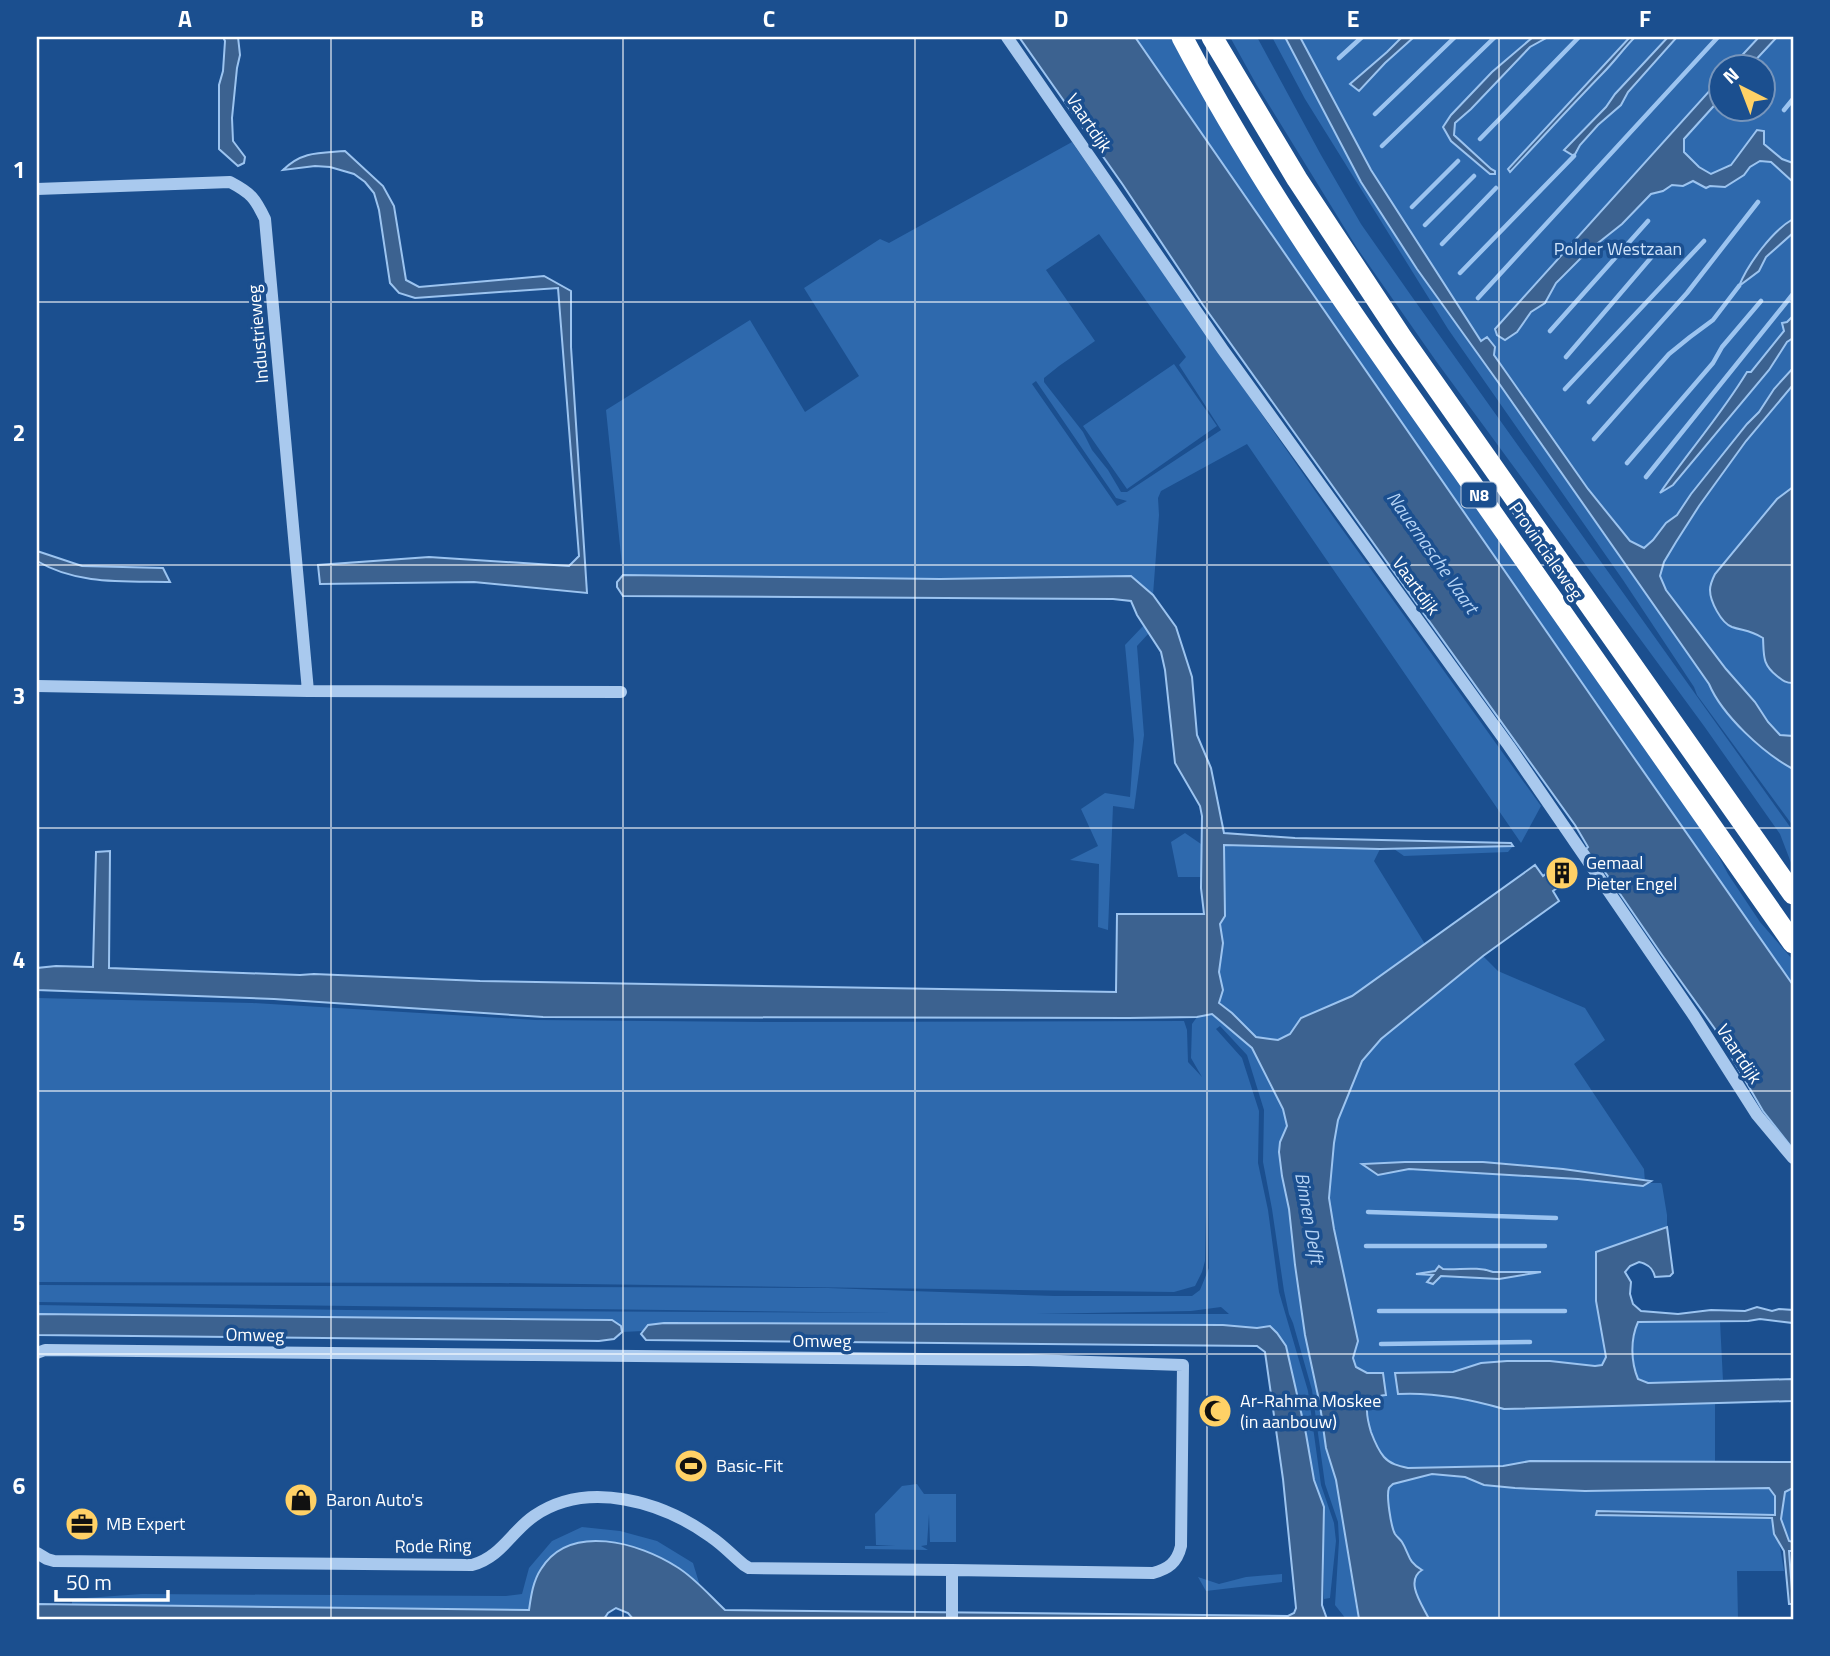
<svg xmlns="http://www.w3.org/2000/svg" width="1830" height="1656" viewBox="0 0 1830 1656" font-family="'Titillium Web',sans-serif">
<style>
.green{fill:#2e69ad;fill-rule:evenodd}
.water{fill:#3c6290;stroke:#9cc4f0;stroke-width:2}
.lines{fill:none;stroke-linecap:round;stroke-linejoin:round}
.stream{stroke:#9cc4f0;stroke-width:4.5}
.minor{stroke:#a9c9ee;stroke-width:12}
.highway{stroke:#fff;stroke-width:21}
.grid{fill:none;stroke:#fff;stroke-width:2;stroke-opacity:0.55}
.labels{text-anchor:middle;stroke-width:7;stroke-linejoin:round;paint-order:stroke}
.shield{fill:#1b4f8f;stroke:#bbcadd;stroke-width:2}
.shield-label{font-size:16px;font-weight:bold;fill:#fff}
.street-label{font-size:18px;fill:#fff;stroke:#1b4f8f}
.park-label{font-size:18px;fill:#cfe3fa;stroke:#1b4f8f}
.poi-label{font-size:18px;fill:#fff;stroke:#1b4f8f;text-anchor:start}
.water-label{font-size:19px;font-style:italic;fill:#b5d3f5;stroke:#1b4f8f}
.neatline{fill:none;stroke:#fff;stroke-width:2.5}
.grid-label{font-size:23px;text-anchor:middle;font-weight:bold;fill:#fff}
</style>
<rect width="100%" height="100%" fill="#1b4f8f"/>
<path class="green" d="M1135 37H1171L1188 69 1711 842 1728 874 1760 922 1793 960V985L1632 755Z
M1230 37H1257L1321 155 1361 224 1410 294 1793 831V868L1780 834 1704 726 1436 361 1357 248 1256 84Z
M1272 37H1793V826L1697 695 1694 687 1623 580 1448 329 1305 99ZM1722 66H1764V108H1722Z
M1072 142 1334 518 1541 806 1521 843 1247 444 1161 491 1158 498 1159 515 1153 595 1131 576 940 579 623 575 606 410 750 320 805 412 859 376 804 288 880 239 889 243ZM1099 234 1186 357 1179 365 1221 430 1127 492H1121L1108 470 1092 450 1083 432 1044 382V378L1059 366 1095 341 1046 270ZM1036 381 1116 498 1127 501 1117 506 1032 384Z
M1174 364 1217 426 1127 489 1083 426Z
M1144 625 1149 633 1137 646 1144 735 1134 809 1113 806 1108 930 1098 927 1099 864 1070 860 1098 846 1081 809 1105 793 1130 797 1134 740 1125 645Z
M1185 833 1201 844V877H1178L1171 842Z
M1224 845 1380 849 1374 861 1425 944 1352 996 1301 1018 1290 1034 1278 1040 1256 1037 1232 1013 1219 1003 1223 990 1219 972 1223 943 1220 924 1225 916Z
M1513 846 1508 852 1404 856 1394 849Z
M1483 956 1498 971 1585 1008 1605 1040 1574 1064 1644 1169 1645 1183H1661L1662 1185 1667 1215V1227L1603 1249 1596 1301 1606 1357 1602 1365 1595 1366 1550 1361H1507L1481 1363 1453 1372 1396 1373 1398 1394 1432 1395 1474 1400 1504 1409 1672 1405 1715 1403V1461H1530L1503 1466 1408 1468C1401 1467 1394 1465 1388 1460 1378 1453 1361 1416 1367 1405 1370 1399 1375 1397 1381 1395L1382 1373H1367L1356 1367 1353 1358 1358 1341 1334 1229 1329 1198 1334 1143 1338 1120 1362 1061 1381 1039Z
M37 998 252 1003 536 1020 768 1022 1184 1021 1187 1030 1188 1062 1202 1077 1191 1058 1192 1024 1197 1017 1212 1014 1252 1048 1283 1108 1287 1126 1280 1142 1279 1152 1282 1176 1289 1209 1295 1265 1305 1335 1320 1405 1326 1448 1336 1480 1358 1619H1346L1335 1605 1339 1541 1338 1522 1325 1484 1312 1390 1293 1323 1289 1314 1284 1291 1272 1209 1263 1162 1264 1110 1247 1055 1220 1026 1216 1029 1242 1058 1259 1111 1258 1163 1268 1210 1279 1292 1308 1391 1321 1485 1334 1523 1336 1541 1330 1598 1324 1599V1507L1314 1480 1286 1346 1277 1333 1270 1326 1257 1328 1223 1325 664 1323 648 1325 643 1331 622 1332 621 1326 612 1320 37 1314V1305L348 1310 893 1313 37 1302V1285L828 1288 1055 1296H1192L1200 1290 1209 1268 1208 1125 1205 1261 1202 1272 1195 1286 1174 1292 499 1283 37 1282ZM1221 1307 1229 1314H1037L1191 1311Z
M1720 1321 1723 1381 1648 1383 1638 1379C1631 1361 1630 1340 1638 1322Z
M1432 1474 1465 1477 1485 1485 1515 1488 1585 1491 1769 1488 1773 1491 1777 1509 1775 1517 1784 1571H1737L1738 1619H1429C1422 1605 1405 1582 1421 1570 1407 1561 1410 1554 1402 1542 1400 1539 1397 1537 1395 1533 1391 1527 1386 1495 1389 1488 1390 1486 1392 1485 1393 1484Z
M917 1484 924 1494H956V1542H930L929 1514 927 1545 921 1546 928 1550 865 1549V1546H895L876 1545 875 1514 902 1486Z
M1791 1488H1793V1542H1789L1781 1519 1785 1492Z
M582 1527 620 1531 657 1541 693 1563 700 1586 680 1568 533 1589 529 1610 72 1604V1599L142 1594 506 1596 522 1594 529 1568 552 1541Z
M1282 1574V1582L1206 1591 1198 1577 1219 1584 1246 1577Z"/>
<path class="water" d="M223 37H238L240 55 237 68 232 118 233 141 245 157 244 163 238 166 219 149V85L223 71 225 41Z
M1019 37H1135L1632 755 1793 985V1149L1763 1111 1715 1029 1662 955 1596 859H1593L1586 849 1588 847 1575 825 1203 305 1123 185Z
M1285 37H1300L1371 170 1481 341 1487 337 1495 347 1494 355 1588 489 1630 541 1644 548 1653 540 1666 523 1677 515 1691 494 1747 424 1759 412 1774 389 1793 368V385L1746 441 1699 506 1676 542 1664 562 1660 576 1666 590 1726 669 1755 702 1768 722 1780 735 1793 736V769C1763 753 1722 715 1709 684L1498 382 1417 269 1361 182Z
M1402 37H1414L1385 63 1359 91 1350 84 1387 52Z
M1533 37H1548L1530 47 1471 109 1455 123 1454 135 1491 169 1495 171V174H1490L1451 141 1443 127 1451 115 1492 72Z
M1630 37H1635C1624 48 1614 62 1603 73 1571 106 1541 139 1510 172L1508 169Z
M1668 37H1677L1628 92 1621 105 1598 125 1580 145 1574 156 1564 150 1606 107 1615 94Z
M1759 37H1777L1750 66H1732Z
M1721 78V98L1684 139V152L1699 167 1711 174 1731 165 1757 130 1764 131V144L1782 159 1793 163V182L1771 162 1760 161 1750 167 1744 175 1725 187 1710 186 1706 188 1693 181 1683 186 1672 185 1663 191 1651 194 1622 224 1588 251 1556 283 1545 303 1531 312 1517 332 1505 340 1497 335 1495 329Z
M345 151 383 186 394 206 406 280 419 287 544 276 571 291V347L587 593 474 582 320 584 318 565 429 557 569 566 579 556 558 288 415 298 399 293 390 283 379 210 374 193 365 182 354 174 330 167 315 166 283 170C302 151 320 153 345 151Z
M1793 219V233L1766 257 1759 271 1739 286C1748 264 1772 231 1793 219Z
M1793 316V338L1787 342 1769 370 1673 485 1660 493C1688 452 1721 415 1747 372H1751L1784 331 1782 323 1787 322Z
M1793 487V683C1786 683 1783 681 1777 676 1762 664 1764 656 1763 638 1750 630 1744 631 1732 627 1721 623 1710 601 1710 590 1710 584 1712 580 1715 574L1777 499Z
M37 551 82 566 163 568 170 582C124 581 77 585 37 561Z
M623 575 940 579 1131 576 1153 595 1176 627 1192 677 1197 735 1211 768 1224 833 1295 838 1511 843 1513 846 1380 849 1224 845 1225 916 1220 924 1223 943 1219 972 1223 990 1219 1003 1232 1013 1256 1037 1278 1040 1290 1034 1301 1018 1352 996 1535 865 1543 876 1547 873 1557 888 1553 891 1559 901 1483 956 1381 1039 1362 1061 1338 1120 1334 1143 1329 1198 1334 1229 1358 1341 1353 1358 1356 1367 1367 1373H1383L1386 1395C1361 1397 1366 1415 1371 1432 1374 1440 1378 1450 1384 1457 1390 1464 1399 1466 1408 1468L1503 1466 1530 1461 1793 1462V1488L1785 1492 1781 1519 1789 1541 1793 1542V1551H1789L1793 1604H1789L1784 1551 1774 1534 1772 1518 1596 1515 1597 1511 1775 1515V1496L1769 1488 1585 1491 1515 1488 1484 1485 1465 1477 1432 1474 1393 1484C1392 1485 1390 1486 1389 1488 1386 1495 1391 1527 1395 1534 1397 1537 1400 1539 1402 1542 1410 1555 1407 1561 1422 1570 1404 1581 1423 1606 1429 1619H1359L1336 1480 1326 1448 1320 1405 1305 1335 1295 1265 1289 1209 1282 1176 1279 1152 1280 1142 1287 1126 1283 1109 1252 1048 1212 1014 1197 1017 1129 1018 543 1017 274 999 37 990V968L56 966 93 967 96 852 110 851 109 968 300 975 314 974 480 981 1116 992 1117 914H1204L1201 888 1202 816 1200 806 1175 763 1165 670 1161 652 1137 615 1131 601 1113 599 623 596 617 587V582Z
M1405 1162H1483L1563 1169 1651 1181 1643 1186 1578 1179 1409 1169 1378 1175 1362 1164Z
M1667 1227 1673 1273 1670 1276 1655 1277C1653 1268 1648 1264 1639 1262L1630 1266 1625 1272 1631 1282 1630 1294 1633 1304 1641 1311 1678 1314 1711 1310 1745 1311 1757 1307 1772 1311 1779 1309 1793 1310V1323L1760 1319 1748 1321 1638 1322C1630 1340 1631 1362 1638 1379L1648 1383 1793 1379V1401L1504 1409C1470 1399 1434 1392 1398 1394L1395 1373 1453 1372 1481 1363 1507 1361H1550L1595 1366 1602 1365 1606 1357 1596 1301V1252Z
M1439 1266 1443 1269C1460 1270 1477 1266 1493 1272H1541L1499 1279 1441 1276 1433 1284 1427 1282 1433 1275 1416 1274 1435 1271Z
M37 1314 612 1320 621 1326 622 1332 614 1339 599 1341 37 1335Z
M664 1323 1223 1325 1257 1328 1270 1326 1277 1333 1286 1346 1306 1434 1314 1480 1324 1507 1322 1605 1327 1619H633L628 1613 616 1608 608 1613 604 1619H37V1604L529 1610C531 1596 533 1581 541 1569 570 1522 640 1543 677 1567 695 1578 710 1596 725 1610L1288 1616 1294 1613 1296 1608 1283 1479 1265 1352 1257 1346 646 1340 641 1334 648 1325Z"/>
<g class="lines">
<path class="stream" d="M1339 58 1362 37
M1784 110 1793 99
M1375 114 1455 37
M1480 139 1579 37
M1382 146 1495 37
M1412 207 1458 161
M1425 225 1474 176
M1442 244 1496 188
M1460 273 1574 156
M1478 298 1718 37
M1550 331 1648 221
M1566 357 1661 246
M1565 389 1704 241
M1589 402 1687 293 1758 202
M1594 439 1669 354 1690 337 1713 320 1739 286
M1627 463 1713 363 1722 347 1761 301
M1646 477 1793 294
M1368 1212 1556 1218
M1366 1246H1545
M1379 1311H1565
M1381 1344 1530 1342"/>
<path class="minor" d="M1007 37 1223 350 1509 746 1694 1016 1757 1115 1793 1158
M37 189 230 182C251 193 255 198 265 219L308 691
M37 686 308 691 621 692
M37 1353 45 1350 1028 1360 1183 1365 1181 1546C1177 1563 1168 1569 1153 1573L952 1570
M37 1553 47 1559 54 1561 472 1565C501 1557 511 1532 534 1516 588 1479 663 1502 711 1537 723 1545 733 1556 744 1565L749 1568 952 1570V1619"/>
<path class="highway" d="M1182 37C1262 189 1363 330 1462 470 1572 628 1683 785 1793 943
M1212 37 1297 179 1402 338 1793 894"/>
</g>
<path class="grid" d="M331 37V1619M623 37V1619M915 37V1619M1207 37V1619M1499 37V1619M37 302H1793M37 565H1793M37 828H1793M37 1091H1793M37 1354H1793"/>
<defs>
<symbol id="building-disc" viewBox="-11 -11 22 22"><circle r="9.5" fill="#ffd166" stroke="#1b4f8f"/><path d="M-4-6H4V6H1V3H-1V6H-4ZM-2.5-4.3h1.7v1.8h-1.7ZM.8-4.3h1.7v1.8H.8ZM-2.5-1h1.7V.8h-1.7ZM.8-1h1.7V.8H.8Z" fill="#111"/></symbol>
<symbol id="mosque-disc" viewBox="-11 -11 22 22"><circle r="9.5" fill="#ffd166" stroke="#1b4f8f"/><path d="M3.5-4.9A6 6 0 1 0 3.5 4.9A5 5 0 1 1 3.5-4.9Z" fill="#111"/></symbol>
<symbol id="stadium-disc" viewBox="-11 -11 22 22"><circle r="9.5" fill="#ffd166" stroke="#1b4f8f"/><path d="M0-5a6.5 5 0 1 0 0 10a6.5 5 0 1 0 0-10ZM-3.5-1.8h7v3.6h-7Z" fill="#111"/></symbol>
<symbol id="shop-disc" viewBox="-11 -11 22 22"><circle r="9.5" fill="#ffd166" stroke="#1b4f8f"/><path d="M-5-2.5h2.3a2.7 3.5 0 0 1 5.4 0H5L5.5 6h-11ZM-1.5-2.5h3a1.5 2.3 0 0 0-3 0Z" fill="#111"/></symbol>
<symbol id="office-disc" viewBox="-11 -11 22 22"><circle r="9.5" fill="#ffd166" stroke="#1b4f8f"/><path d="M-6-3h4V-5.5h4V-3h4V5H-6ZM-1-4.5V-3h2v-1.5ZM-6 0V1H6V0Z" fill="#111"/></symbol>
</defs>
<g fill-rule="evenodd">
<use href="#building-disc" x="1543" y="854" width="38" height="38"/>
<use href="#mosque-disc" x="1196" y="1392" width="38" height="38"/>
<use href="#stadium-disc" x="672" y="1447" width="38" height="38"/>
<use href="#shop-disc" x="282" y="1481" width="38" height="38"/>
<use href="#office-disc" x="63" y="1505" width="38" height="38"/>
</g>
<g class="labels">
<rect class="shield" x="1461.5" y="482.5" width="35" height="25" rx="5"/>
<g class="shield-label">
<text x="1479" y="501">N8</text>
</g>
<g class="street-label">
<text transform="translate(1089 123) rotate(56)" y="6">Vaartdijk</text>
<text transform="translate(258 334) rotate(-95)" y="6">Industrieweg</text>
<text transform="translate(1546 551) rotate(55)" y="6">Provincialeweg</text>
<text transform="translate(1416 586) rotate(54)" y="6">Vaartdijk</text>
<text transform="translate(1739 1054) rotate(57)" y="6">Vaartdijk</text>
<text transform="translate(255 1335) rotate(1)" y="6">Omweg</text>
<text x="822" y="1347">Omweg</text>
<text transform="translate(433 1546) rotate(-1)" y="6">Rode Ring</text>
</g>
<g class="park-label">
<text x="1618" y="255">Polder Westzaan</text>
</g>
<g class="poi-label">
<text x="1586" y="869">Gemaal<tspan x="1586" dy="21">Pieter Engel</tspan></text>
<text x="1240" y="1407">Ar-Rahma Moskee<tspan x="1240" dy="21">(in aanbouw)</tspan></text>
<text x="716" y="1472">Basic-Fit</text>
<text x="326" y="1506">Baron Auto's</text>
<text x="106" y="1530">MB Expert</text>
</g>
<g class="water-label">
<text transform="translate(1433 552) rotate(55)" y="7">Nauernasche Vaart</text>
<text transform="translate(1310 1218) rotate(80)" y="7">Binnen Delft</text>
</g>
</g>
<rect width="1830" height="1656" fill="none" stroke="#1b4f8f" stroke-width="77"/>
<g transform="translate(1742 88) rotate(318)"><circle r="33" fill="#1b4f8f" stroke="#7695bc" stroke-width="2"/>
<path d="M0-5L12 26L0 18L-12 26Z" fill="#ffd166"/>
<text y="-10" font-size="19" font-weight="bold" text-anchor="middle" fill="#ffffff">N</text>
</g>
<path d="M56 1590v10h112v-10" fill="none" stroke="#ffffff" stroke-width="3.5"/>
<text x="66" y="1590" font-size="21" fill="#ffffff" stroke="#1b4f8f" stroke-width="5" paint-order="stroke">50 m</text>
<rect x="38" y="38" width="1754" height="1580" class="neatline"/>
<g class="grid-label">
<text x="185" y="27">A</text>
<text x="477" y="27">B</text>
<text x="769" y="27">C</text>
<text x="1061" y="27">D</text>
<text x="1353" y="27">E</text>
<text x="1645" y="27">F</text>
<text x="19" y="178">1</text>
<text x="19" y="441">2</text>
<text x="19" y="704">3</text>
<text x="19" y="968">4</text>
<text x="19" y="1231">5</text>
<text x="19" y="1494">6</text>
</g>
</svg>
